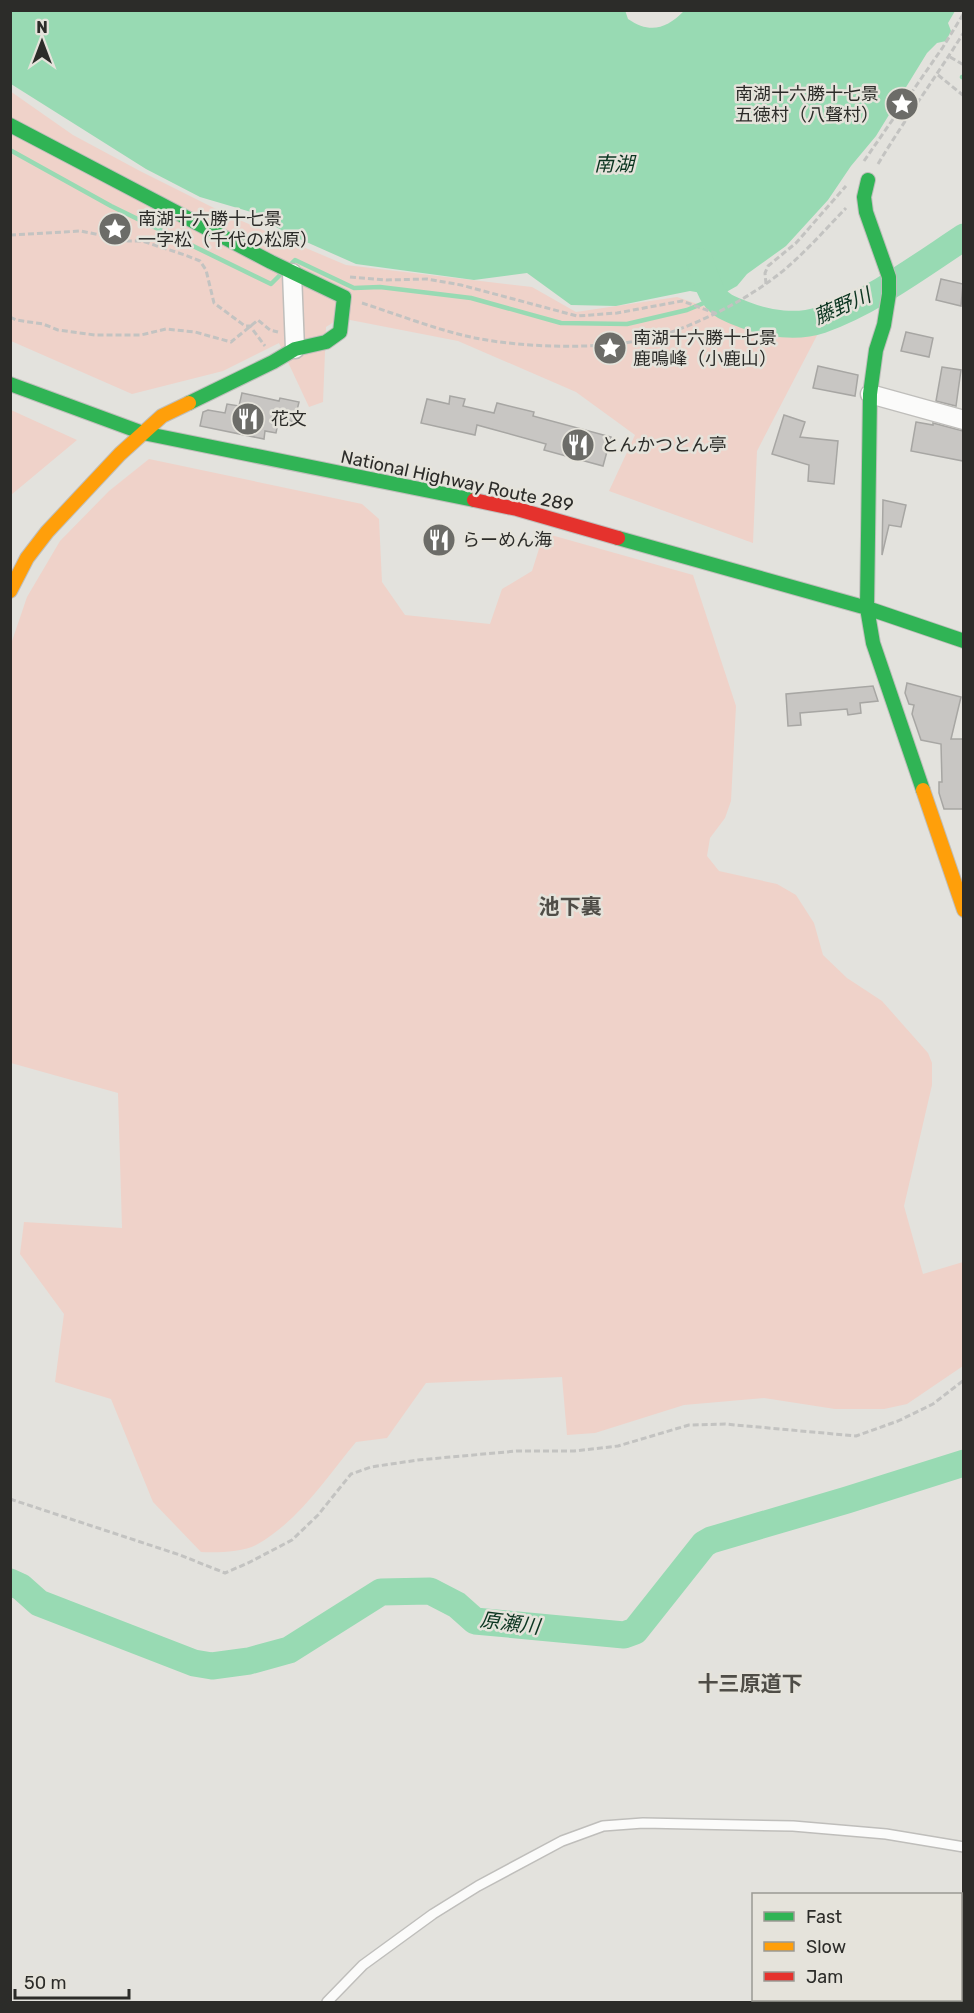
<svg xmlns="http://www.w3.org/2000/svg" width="974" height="2013" viewBox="0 0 974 2013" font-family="Rubik,'Noto Sans JP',sans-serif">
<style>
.green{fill:#efd2c9}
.water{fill:#98dab3}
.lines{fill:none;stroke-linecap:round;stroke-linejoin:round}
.stream{stroke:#98dab3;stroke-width:4.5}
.river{stroke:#98dab3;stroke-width:27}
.building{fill:#c8c6c3;stroke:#a7a6a3;stroke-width:1.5}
.lane-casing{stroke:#bfbebb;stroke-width:12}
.street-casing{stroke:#bfbebb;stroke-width:21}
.fast-casing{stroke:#bfbebb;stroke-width:16}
.slow-casing{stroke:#bfbebb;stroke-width:16}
.jam-casing{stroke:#bfbebb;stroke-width:16}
.path{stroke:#c3c3c1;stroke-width:3;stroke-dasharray:6 3;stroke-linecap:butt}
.lane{stroke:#fbfbfa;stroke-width:9}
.street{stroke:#fbfbfa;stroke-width:18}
.fast{stroke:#30b455;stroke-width:14}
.slow{stroke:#ff9f0a;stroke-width:14}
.jam{stroke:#e5322d;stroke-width:14}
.labels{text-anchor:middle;stroke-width:5;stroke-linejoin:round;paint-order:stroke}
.poi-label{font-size:18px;fill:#2c2c29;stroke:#e5e3db;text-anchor:start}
.street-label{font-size:18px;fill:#2c2c29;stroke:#e5e3db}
.water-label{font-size:20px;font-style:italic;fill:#0b3520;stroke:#e5e3db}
.quarter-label{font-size:21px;font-weight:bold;fill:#4f4d47;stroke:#e5e3db}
</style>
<rect width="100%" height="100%" fill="#e3e2dd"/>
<path class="green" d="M10 91 73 135 140 171 230 216 346 265 532 287 576 312 677 297 747 321 824 322 757 451 753 543 609 491 635 435 576 392 458 341 340 318 326 327 323 402 309 407 279 343 223 371 132 394 11 341Z
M11 410 77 440 11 495Z
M149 459 362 504 379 519 382 582 405 615 490 624 502 589 532 571 544 533 693 575 736 706 731 801 725 818 710 838 707 856 719 871 777 884 796 895 814 923 823 955 847 978 882 1001 928 1053 932 1063V1085L904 1206 923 1274 963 1262V1366L907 1404 884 1409H835L764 1398 684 1405 595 1433 567 1435 562 1377 426 1383 387 1438 356 1442C326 1478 298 1522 256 1545 243 1552 216 1553 201 1552L153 1502 111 1399 55 1382 64 1314 20 1254 24 1222 122 1228 118 1093 11 1063V644L27 597 60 541 109 491Z"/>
<path class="water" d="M625 10 628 19C650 34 666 29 684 11H955L948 23 951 31 946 41 937 43 927 53 876 136 851 166 828 200 786 246 747 274 737 286 719 296 690 291 616 306 571 305 527 273 474 280 356 264 286 233 251 212 200 197 146 169 11 84V11Z"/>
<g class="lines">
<path class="stream" d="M962 77 964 78
M10 150 111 206 271 284 280 275
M291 264 295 260 354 288 380 287 471 298 561 323 627 324 687 310 711 300 722 306"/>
<path class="river" d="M700 262C704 273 708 287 714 296 721 307 733 310 745 315 768 324 797 328 821 320 870 303 920 266 964 237
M10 1582 21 1587 39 1603 194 1663 212 1666 249 1661 289 1650 381 1592 430 1591 457 1605 475 1621 624 1635 635 1631 704 1544 711 1540 847 1500 964 1463"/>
</g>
<path class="building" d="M941 279 963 284 961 306 936 300Z
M906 332 933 338 929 357 901 351Z
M818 366 858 375 855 396 813 388Z
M942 367 961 370 956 406 936 401Z
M242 393 279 401 280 398 299 402 294 422 279 418 276 433 265 431 264 439 200 426 203 412 208 410 225 413 227 404 239 406Z
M450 396 465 399 463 406 494 413 497 403 534 412 533 416 611 437 603 466 544 450 546 444 477 425 475 435 421 423 427 399 449 404Z
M784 415 805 422 800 437 838 441 834 484 808 481 809 465 772 454Z
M916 422 933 425V423L963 431V461L911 451Z
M883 500 906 505 901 527 889 525 882 555Z
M907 683 961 697 951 739H963V809H944L939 793V782H942L941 744 921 740 912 714 914 705 909 704 905 693Z
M873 686 878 701 860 703 861 713 848 715 847 709 800 713 801 725 788 726 786 694Z"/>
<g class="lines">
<defs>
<path id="lane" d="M327 2002 363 1965 433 1914 478 1886 562 1841 603 1826 643 1823 793 1826 886 1834 964 1847"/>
<path id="street" d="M292 273 295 349
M870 394 964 420"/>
<path id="fast" d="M10 125 271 262 344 297 340 332 326 342 295 349 273 362 189 403
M868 180 864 197 866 212 889 277V294L884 325 876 350 870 394 867 608 873 643 923 790
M10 384 143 433 474 500
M618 538 867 608 964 641"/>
<path id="slow" d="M10 591 27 558 47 532 120 454 162 416 189 403
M923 790 964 910"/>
<path id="jam" d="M474 500 517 509 618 538"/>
</defs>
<use href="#lane" class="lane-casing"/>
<use href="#street" class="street-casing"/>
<use href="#fast" class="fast-casing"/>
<use href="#slow" class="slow-casing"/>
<use href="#jam" class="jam-casing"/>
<path class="path" d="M950 57 964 65
M938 75 964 96
M864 161 943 47 964 13
M878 164C905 119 936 77 964 32
M10 235 81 231 128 241H142L185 255 200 261 206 270 214 303 245 326H250L265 346
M350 277 386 280 427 279 461 285 577 316 617 313 682 301 715 313
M766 284 765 273 768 266 796 243 846 186
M362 303C399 315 437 330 475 338 526 348 601 350 652 338 689 328 735 306 767 283 796 263 821 234 846 208
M10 317 16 320 43 324 58 330 95 335H141L166 329 195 332 231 342 258 320 270 330 278 332
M10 1499 180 1555 225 1573 248 1563 292 1540 318 1515 351 1474 371 1467 418 1460 517 1451H574L618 1446 689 1425 725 1424 856 1436 898 1421 933 1404 964 1380"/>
<use href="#lane" class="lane"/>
<use href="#street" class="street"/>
<use href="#fast" class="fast"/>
<use href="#slow" class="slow"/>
<use href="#jam" class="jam"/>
</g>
<defs>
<symbol id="sight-disc" viewBox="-11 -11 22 22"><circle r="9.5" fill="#6c6c68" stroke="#e5e3db"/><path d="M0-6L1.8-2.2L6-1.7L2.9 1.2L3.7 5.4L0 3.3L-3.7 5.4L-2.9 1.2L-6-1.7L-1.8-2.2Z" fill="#fff"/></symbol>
<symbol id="restaurant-disc" viewBox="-11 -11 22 22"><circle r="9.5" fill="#6c6c68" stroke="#e5e3db"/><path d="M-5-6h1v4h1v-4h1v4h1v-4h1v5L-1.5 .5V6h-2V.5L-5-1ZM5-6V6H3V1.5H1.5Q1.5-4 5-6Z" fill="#fff"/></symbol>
</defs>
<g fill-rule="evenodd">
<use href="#sight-disc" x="883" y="85" width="38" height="38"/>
<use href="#sight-disc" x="96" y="210" width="38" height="38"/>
<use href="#sight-disc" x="591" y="329" width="38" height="38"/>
<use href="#restaurant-disc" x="229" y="400" width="38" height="38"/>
<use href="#restaurant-disc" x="559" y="426" width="38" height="38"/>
<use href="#restaurant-disc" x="420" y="521" width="38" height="38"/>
</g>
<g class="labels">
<g class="poi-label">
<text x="879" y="100" text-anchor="end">南湖十六勝十七景<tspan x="879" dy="21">五徳村（八聲村）</tspan></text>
<text x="138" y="225">南湖十六勝十七景<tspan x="138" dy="21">一字松（千代の松原）</tspan></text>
<text x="633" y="344">南湖十六勝十七景<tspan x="633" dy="21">鹿鳴峰（小鹿山）</tspan></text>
<text x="271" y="425">花文</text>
<text x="601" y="451">とんかつとん亭</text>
<text x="462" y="546">らーめん海</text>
</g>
<g class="street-label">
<text transform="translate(457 481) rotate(12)" y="6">National Highway Route 289</text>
</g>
<g class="water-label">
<text x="614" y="171">南湖</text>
<text transform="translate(842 306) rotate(-24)" y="7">藤野川</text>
<text transform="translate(510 1623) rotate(7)" y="7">原瀬川</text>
</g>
<g class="quarter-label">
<text x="570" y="914">池下裏</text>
<text x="750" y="1691">十三原道下</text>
</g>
</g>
<rect width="974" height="2013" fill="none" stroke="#2c2c29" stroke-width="24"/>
<rect x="752" y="1893" width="210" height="108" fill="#e5e3db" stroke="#9b9a94" stroke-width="1.5"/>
<rect x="764" y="1912" width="30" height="9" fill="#30b455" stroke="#9b9a94" stroke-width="1.5"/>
<text x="806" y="1923" font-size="18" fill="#2c2c29">Fast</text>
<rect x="764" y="1942" width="30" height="9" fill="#ff9f0a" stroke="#9b9a94" stroke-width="1.5"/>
<text x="806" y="1953" font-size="18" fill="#2c2c29">Slow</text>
<rect x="764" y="1972" width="30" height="9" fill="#e5322d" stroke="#9b9a94" stroke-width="1.5"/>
<text x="806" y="1983" font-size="18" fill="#2c2c29">Jam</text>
<g transform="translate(42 42)" stroke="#e5e3db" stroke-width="4.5" paint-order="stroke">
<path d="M0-4.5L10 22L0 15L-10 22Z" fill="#2c2c29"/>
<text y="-9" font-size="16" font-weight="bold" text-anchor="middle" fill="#2c2c29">N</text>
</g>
<path d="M15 1989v9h114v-9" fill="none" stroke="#2c2c29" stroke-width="3"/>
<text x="24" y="1989" font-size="18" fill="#2c2c29" stroke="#e5e3db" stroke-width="4.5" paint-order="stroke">50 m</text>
</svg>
